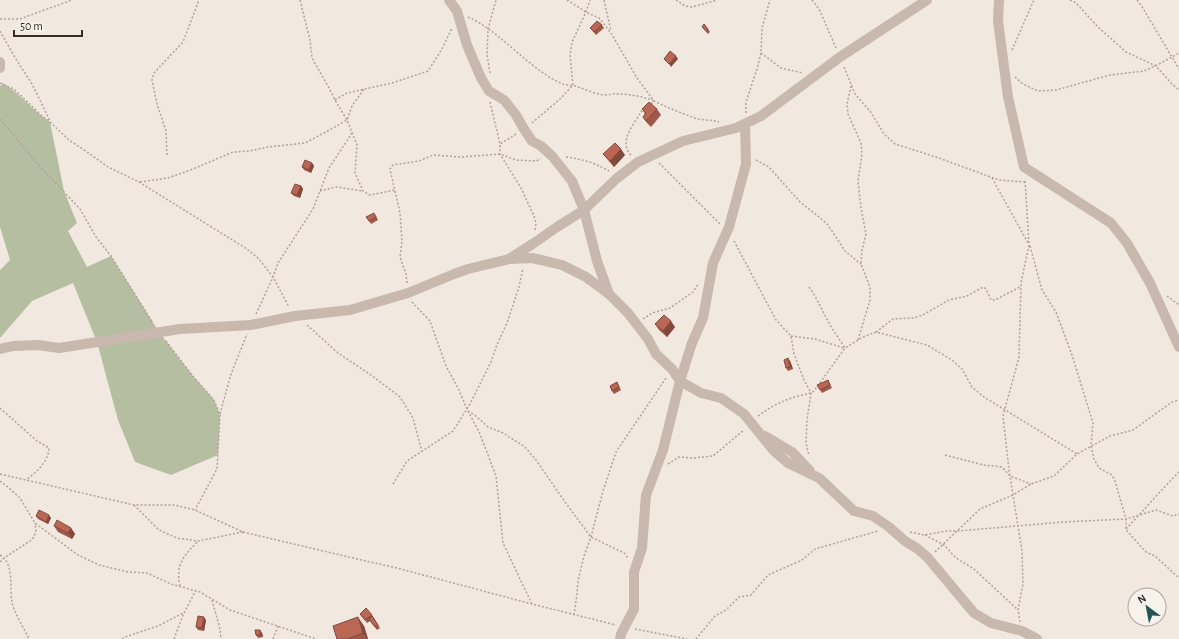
<svg xmlns="http://www.w3.org/2000/svg" width="1179" height="639" viewBox="0 0 1179 639" font-family="'Alegreya Sans',sans-serif">
<style>
.green{fill:#b6bea1}
.lines{fill:none;stroke-linecap:round;stroke-linejoin:round}
.path{stroke:#b3a297;stroke-width:1.5;stroke-dasharray:2 2;stroke-linecap:butt}
.minor{stroke:#c8b8ad;stroke-width:10}
.wall{fill:#a05949}
.shaded-wall{fill:#82493c}
.building{fill:#ba6855;stroke:#82493c}
</style>
<rect width="100%" height="100%" fill="#f1e8e0"/>
<path class="green" d="M3 83C21 94 33 111 50 122L64 191 77 223 68 231 87 267 111 256 159 332 192 375 214 400 220 415 218 455 171 475 135 462 118 420 97 342 73 283 32 301 0 338V270L10 260 0 227V86Z"/>
<g class="lines">
<path class="path" d="M300 0 310 40 312 58 328 86 335 100 347 120 357 145 355 173 363 191 370 195 395 190
M567 0 586 12 599 18 611 33 637 78 654 101 669 108 697 119 716 121 719 122
M604 0 611 31
M676 0 685 6 692 7 717 0
M812 0 819 9 836 48
M1070 0 1076 3 1098 27 1126 52 1156 66 1172 84 1179 90
M1137 0 1141 5 1179 69
M468 17C502 32 529 70 563 84 566 85 571 85 575 86 585 89 596 95 607 95 610 95 613 93 616 94 629 94 642 96 654 101L650 105
M0 19H20L72 0
M0 31 14 56 32 84 50 121
M1012 50 1034 0
M761 53 781 68 803 73
M844 67 855 94 870 111 884 134 895 144 936 157 999 180 1025 182
M490 73 487 55 488 29 496 0
M1015 77 1023 84 1038 91 1056 90 1110 75 1144 71 1161 63 1179 53
M0 83 14 89 41 115 50 122 69 140 90 154 108 167 139 182 247 249 259 259 273 277 289 307
M851 86 847 104 848 114 861 143 862 154 858 181 861 208 866 234 862 250 861 264 870 287V300L858 340
M335 100 347 93 392 83 428 71 442 49 452 28
M490 102 500 144
M746 113V102L757 69 761 53 762 28 770 0
M0 119 36 162 80 209 96 237 111 256 153 323
M532 123 560 99 573 85 570 55 572 42 586 12 590 0
M516 134 500 144V154L521 188 534 216 536 223 535 231
M167 155 166 131 157 104 152 80 154 73 183 42 199 0
M631 155C618 142 634 124 641 112L644 109
M566 157C582 159 595 163 609 171
M756 160 769 167 800 202 818 216 828 225 845 251 861 264
M659 163 720 224
M992 178 1028 243
M140 182 168 178 193 169 233 152 249 151 268 147 305 143 324 133 347 120 352 106 364 89
M320 191 336 187 363 191
M734 241 776 320 791 336 794 354 804 380 811 393 807 420 806 443 809 456
M1030 246 1042 290 1056 312 1072 355 1093 423 1091 446 1094 459 1099 468 1112 475 1115 481 1126 519V530L1146 552 1155 556 1179 578
M407 283 406 274 400 257 402 241 400 213 390 169 393 165 419 161 433 155 461 157 500 154 516 160 536 161 541 159
M809 287 815 296 830 325 845 348
M1167 296 1179 305
M412 302 430 321 446 366 458 388 467 409 480 434 496 476 503 543 532 604
M256 314 273 277 278 263 313 209 329 168 352 133
M643 319 652 313 670 308 693 292 699 283
M307 325 338 353 371 375 400 397 413 418 422 452
M876 332 893 319 913 318 923 315 949 300 967 296 983 287 986 289 991 300H995L1020 287
M791 336 815 339 844 348
M166 341 192 375 214 400 220 415 217 469 195 510
M0 408 37 441 49 448C48 463 37 471 26 480
M468 411 476 416 488 427 503 433 525 447 536 460 565 502 591 537 624 553 628 558
M220 414 231 374 247 334
M758 416C777 402 789 398 811 393L814 391 845 348 863 337 876 332 927 345 952 360 962 369 972 387 984 397 1077 454
M945 455 984 465 1002 467 1010 476 1031 484
M668 464 679 457 693 458 713 456 744 430
M0 474 134 505H174L195 510 243 532 357 559 397 568 532 604 616 625
M0 481 9 488 20 498 35 523 78 555 99 565 128 572 147 573 171 584 200 592 230 610 316 639
M393 484 407 461 453 431 470 404 491 362 496 347 507 323 519 287 523 268
M134 505 159 530 177 538 198 541 243 532
M1126 529C1144 510 1161 490 1179 472
M910 532 924 535 947 531H958L1063 522 1126 519 1156 510 1173 516 1179 514
M925 535 944 545 956 558 974 569 1018 610
M935 552 980 509 1013 495 1031 484 1054 476 1077 454 1110 436 1133 430 1172 402 1179 400
M0 555C15 564 9 587 12 602 13 611 25 630 29 639
M0 562 4 558 30 541 34 537 36 530 35 523
M180 586C175 564 184 556 198 541
M212 600 220 629 221 639
M574 615 577 594 578 581 584 556 591 537 603 491 616 452 666 378
M1020 622 1018 610 1023 584 1022 551 1009 470 1003 416 1019 357 1021 283 1029 245 1025 179
M635 629 687 639
M122 639 125 637 158 626 185 612
M174 639 183 615 196 590
M273 639 278 626
M696 639 715 616 726 610 739 597 751 595 768 575 802 560 815 549 878 531"/>
<path class="minor" d="M449 0 457 11 467 45 481 78 489 91 504 100 516 115 524 129 532 141 541 146 552 156 572 181 584 210 597 261 609 294
M999 0 998 21 1008 97 1024 167 1111 223 1127 243 1150 283 1179 347
M0 62V68
M509 259 534 243 557 227 584 210 616 179 638 162 683 141 736 128 761 116 840 57 927 0
M0 349 13 346 38 345 59 348 180 329 251 325 295 316 350 310 408 293 454 274 468 269 509 259 532 258 541 260 562 265 586 277 609 294 628 313 648 339 656 354 672 369 680 381 701 393 721 398 744 414 774 451 788 463 819 478 854 511 873 516 889 527 905 541 918 549 928 558 974 613 991 623 1022 631 1037 639
M765 436 792 452 810 471
M620 639 621 634 634 609V572L642 548 646 495 663 450 680 381 692 343 703 318 713 263 729 227 746 164 745 124"/>
</g>
<path class="wall" d="M602 25 604 28 596 35 590 28Z
M702 27 708 29 710 32 708 34Z
M642 109H657L661 115 651 127 647 123 643 117 645 114Z
M603 154 625 155 614 167 608 160Z
M312 163 314 166 311 173 304 170 302 167Z
M301 186 303 189 300 198 294 196 291 193Z
M376 216 378 220 371 224 369 221Z
M655 324 675 327 667 337 659 330Z
M790 361 793 369 788 371 786 368Z
M828 380 832 388 822 393 820 390Z
M617 382 621 390 614 394 612 391Z
M36 516 51 518 48 524 38 519Z
M54 526 71 528 75 534 72 539 58 532Z
M360 614 372 615 380 628 377 630 370 621 367 623Z
M206 620 204 631 198 630 196 627Z
M364 626 368 639H337Z
M260 630 262 633 263 637 258 638 256 635Z"/>
<path class="shaded-wall" d="M676 56 678 59 671 67 669 64Z
M621 149 625 155 614 167 610 161Z
M312 163 314 166 311 173 309 170Z
M301 186 303 189 300 198 297 195Z
M671 321 675 327 667 337 663 331Z
M788 358 790 361 793 369 790 367Z
M49 515 51 518 48 524 46 522Z
M71 528 75 534 72 539 68 533Z
M204 617 206 620 204 631 202 628Z
M358 617 364 626 368 639H367L363 633Z
M260 630 262 633 263 637 261 635Z"/>
<path class="building" d="M597 21 602 25 594 32 590 28Z
M704 24 708 29 706 31 702 27Z
M670 51 676 56 669 64 664 59Z
M649 102 657 109 646 121 643 117 646 113 642 109Z
M615 143 621 149 610 161 603 154Z
M305 160 312 163 309 170 302 167Z
M295 184 301 186 297 195 291 193Z
M374 213 376 217 369 221 366 217Z
M664 315 671 321 663 331 655 324Z
M788 358 790 367 786 368 784 360Z
M828 380 830 385 820 390 817 385Z
M617 382 619 387 612 391 610 386Z
M39 510 49 515 46 522 36 516Z
M57 520 71 528 68 533 54 526Z
M366 608 372 615 365 620 360 614Z
M198 616 204 617 202 628 196 627Z
M372 616 378 625 375 627 369 619Z
M358 617 363 633 347 639H337L333 626Z
M255 630H260L261 635H256Z"/>
<g transform="translate(1147 607) rotate(328)"><circle r="19" fill="#f8f2ec" stroke="#aba49f"/>
<path d="M0-3L7 15L0 10L-7 15Z" fill="#245454"/>
<text y="-6" font-size="11" font-weight="bold" text-anchor="middle" fill="#372e2b">N</text>
</g>
<path d="M14 30v6h68v-6" fill="none" stroke="#372e2b" stroke-width="2"/>
<text x="20" y="30" font-size="12" fill="#372e2b" stroke="#f8f2ec" stroke-width="3" paint-order="stroke">50 m</text>
</svg>
